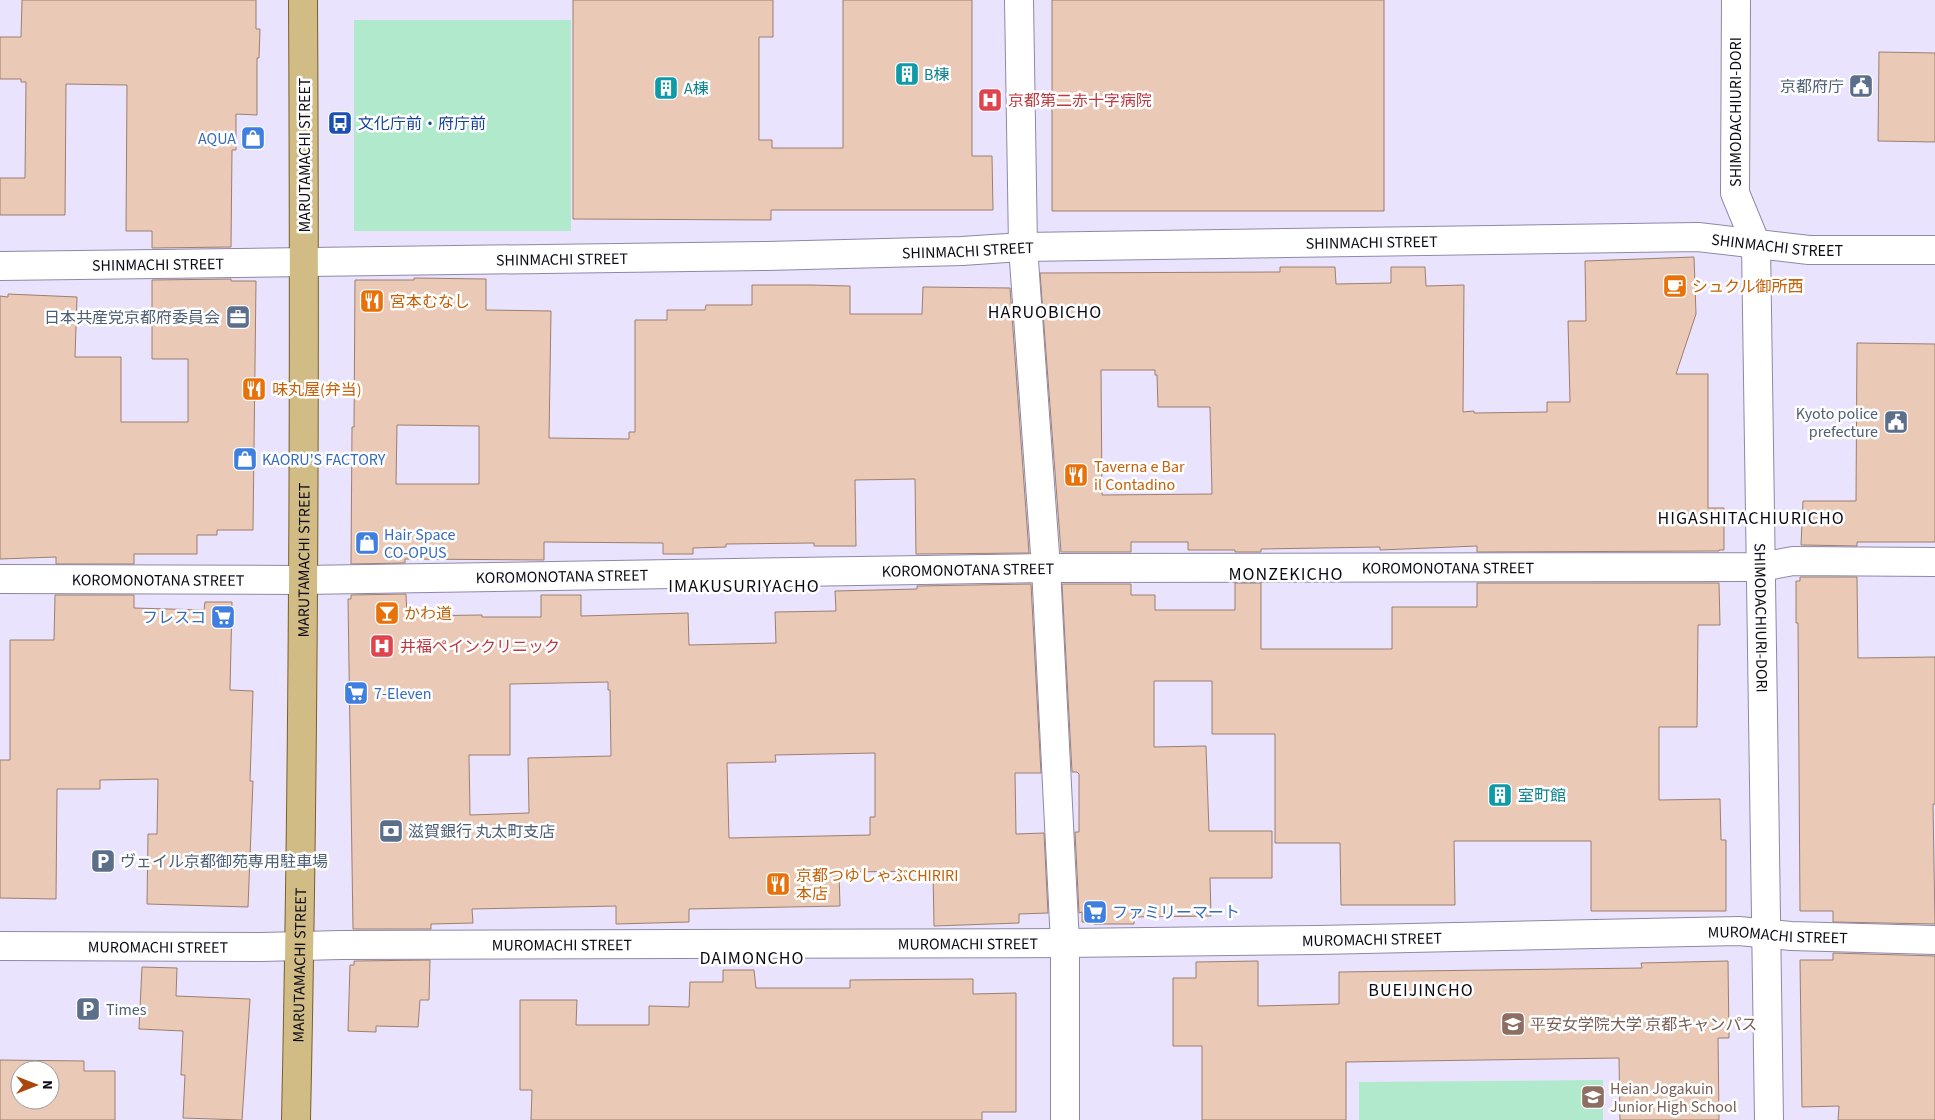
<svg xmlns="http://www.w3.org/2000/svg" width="1935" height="1120" viewBox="0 0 1935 1120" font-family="'Source Sans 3','Noto Sans JP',sans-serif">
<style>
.green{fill:#b0e9cb}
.building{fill:#eac9b6;stroke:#9d7f6e;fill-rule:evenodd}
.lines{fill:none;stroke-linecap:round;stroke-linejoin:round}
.minor-casing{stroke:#8e88a6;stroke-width:30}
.major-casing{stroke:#786129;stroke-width:30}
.minor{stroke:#fff;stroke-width:28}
.major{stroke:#d1bc85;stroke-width:28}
.labels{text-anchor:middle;stroke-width:5;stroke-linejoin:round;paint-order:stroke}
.culture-label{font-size:16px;fill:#0d838f;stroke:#fff;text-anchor:start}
.service-label{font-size:16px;fill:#4e5e75;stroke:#fff;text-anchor:end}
.health-label{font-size:16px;fill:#be3a42;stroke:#fff;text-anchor:start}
.street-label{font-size:16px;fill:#0d0a15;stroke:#fff}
.transit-label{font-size:16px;fill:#164399;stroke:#fff;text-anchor:start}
.shop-label{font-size:16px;fill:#366cbe;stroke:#fff;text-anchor:start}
.food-label{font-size:16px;fill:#c56008;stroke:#fff;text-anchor:start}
.education-label{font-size:16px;fill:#785e54;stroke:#fff;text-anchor:start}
.neighbourhood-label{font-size:18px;letter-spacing:1px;fill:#0d0a15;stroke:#fff}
</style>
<rect width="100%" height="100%" fill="#e9e3fe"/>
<path class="green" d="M354 20H571V231H354Z
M1603 1080V1120H1359V1082Z"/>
<path class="building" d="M22 0H256V29H260L259 58H257V115L236 114V150H232L231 247 152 248V231H126L127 85 66 84 65 215H0V178H25L26 82H21V79H0V37H21Z
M573 0H773V37H759V140H772V148H843V0H972V156H992L993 210H771V220L573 219Z
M1052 0H1384V211H1052Z
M1879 52 1935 53V142L1878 141Z
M1694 257 1696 314 1676 374H1708V508H1724V550H1719V551L1477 552V546L1380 550V547L1261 549V552H1235V550H1188V542H1131V552H1061L1040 273 1280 272V267H1335L1336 284 1391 283V267H1425L1426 286 1464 285 1463 412 1474 411V413L1547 412V402H1570L1568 321H1586L1585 261ZM1101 370H1155V375H1157L1158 407H1210L1212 494 1102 495Z
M414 278 486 279V310L551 311 549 438 629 439V432H635V320H667V310H705L706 305H752V285H810L850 286V314H922L923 287 1010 288 1029 553 916 554 915 479 855 480 856 546H814V543L726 544V547L693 548V554H663V543L544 542V560L405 559V563L351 564 352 427H354L355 280H414ZM397 425 479 426V484H396Z
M231 279V281H256L253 530H217V535H197V554H134V564H56V557L0 559V296L8 297V294L77 297 75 357H121V422H188V359H152V280Z
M1857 343 1935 344V542H1857V546L1801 545 1803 501H1856Z
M1800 577H1857L1858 658 1935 657V804H1933L1935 924 1833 922V911H1800L1798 623H1796V581H1800Z
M1235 583H1261V649H1392V607H1477V583H1719L1720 625H1698L1697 727H1659V800L1720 799 1721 840H1726V911H1591V841H1454L1455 905H1341L1340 843H1275V734H1212V681H1154V747L1206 746 1209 831H1272V878H1210L1211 916 1134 917V924H1094V922H1082V912L1079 913 1075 832H1079V774L1077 772H1072L1062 584H1131V595H1155V610H1235Z
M1031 584 1041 773H1015L1016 834 1044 833 1048 913 1019 914V923L934 926 933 871 839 872 840 906 689 909V922L616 924V906L472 909 473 923 431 924V929H353L348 599H351V595L406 594 407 616 482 615V617H541V595H581V616L688 613 689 645 776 643 775 612 836 611 835 591 917 589V586ZM608 682V690H610L611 756 528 758 529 813 470 815 469 755H510V684ZM875 753V817H870V835L729 838 727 763 776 762 775 755Z
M55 595H134V608L204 610 205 602H232L230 690 253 691 250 781H253L248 907 147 904 148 834H157L158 779 100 780V789H57L56 899 0 898V760H10V640H54Z
M1833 953 1935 956V1120H1838L1839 1106 1802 1107 1800 960H1833Z
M430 960 429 1000H420L418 1027 376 1026V1032L348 1031 350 965H354V961Z
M1258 961V1006L1339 1004V972L1642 968 1641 963 1728 961 1729 1038H1718L1719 1120H1620L1619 1058 1346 1062V1120H1202V1046H1173V978H1196V962Z
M142 967 177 968 176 996 250 999 242 1120 183 1118 185 1075H181L183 1031 139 1029Z
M723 970H754L756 988H850V980L973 979V994L1016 993V1112H982V1120H531L532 1090H520V1000H577L576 1025H649V1006L689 1007 690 982H723Z
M0 1060 84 1061V1071H115V1120H0ZM20 1070H50V1100H20Z"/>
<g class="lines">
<defs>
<g id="minor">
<path d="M1019 0 1023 247 1046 568 1065 943V1120"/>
<path id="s1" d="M1736 0 1735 193 1756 244 1769 1120"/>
<path id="s2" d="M0 266 767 256 962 251 1023 247 1698 237 1809 250H1935"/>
<path id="s3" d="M0 579 302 580 1046 568 1761 567 1793 561 1935 562"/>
<path id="s4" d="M0 946 261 947 341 945 1065 943 1318 940 1739 931 1791 936 1935 940"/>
</g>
<g id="major">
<path id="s5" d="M296 1120C304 747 305 373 303 0"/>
</g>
</defs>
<use href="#minor" class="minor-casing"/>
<use href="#major" class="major-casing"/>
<use href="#minor" class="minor"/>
<use href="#major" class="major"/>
</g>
<defs>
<symbol id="building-square" viewBox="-11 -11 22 22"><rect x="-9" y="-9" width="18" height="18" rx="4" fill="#0f9aa8" stroke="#fff"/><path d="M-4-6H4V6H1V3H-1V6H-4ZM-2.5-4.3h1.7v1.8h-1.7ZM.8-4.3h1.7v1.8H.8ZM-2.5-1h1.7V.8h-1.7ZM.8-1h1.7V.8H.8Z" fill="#fff"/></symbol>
<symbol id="civic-square" viewBox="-11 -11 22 22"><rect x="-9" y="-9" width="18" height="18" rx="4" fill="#5c6f8a" stroke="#fff"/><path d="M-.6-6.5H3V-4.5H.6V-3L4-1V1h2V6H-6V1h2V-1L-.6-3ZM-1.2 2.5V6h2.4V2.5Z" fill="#fff"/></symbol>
<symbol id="hospital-square" viewBox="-11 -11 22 22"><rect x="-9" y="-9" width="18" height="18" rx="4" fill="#e0444e" stroke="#fff"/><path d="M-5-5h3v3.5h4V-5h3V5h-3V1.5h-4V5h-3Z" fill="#fff"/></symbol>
<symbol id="bus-square" viewBox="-11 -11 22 22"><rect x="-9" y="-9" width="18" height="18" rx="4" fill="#1a4fb4" stroke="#fff"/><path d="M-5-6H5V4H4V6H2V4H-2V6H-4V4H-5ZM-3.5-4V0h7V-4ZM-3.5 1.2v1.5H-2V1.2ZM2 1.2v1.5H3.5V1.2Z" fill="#fff"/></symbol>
<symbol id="shop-square" viewBox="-11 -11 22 22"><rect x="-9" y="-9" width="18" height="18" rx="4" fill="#3f7fe0" stroke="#fff"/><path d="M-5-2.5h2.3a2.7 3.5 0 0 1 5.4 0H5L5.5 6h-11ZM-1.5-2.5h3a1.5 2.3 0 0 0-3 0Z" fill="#fff"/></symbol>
<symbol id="cafe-square" viewBox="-11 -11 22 22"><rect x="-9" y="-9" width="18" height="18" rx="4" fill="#e8710a" stroke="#fff"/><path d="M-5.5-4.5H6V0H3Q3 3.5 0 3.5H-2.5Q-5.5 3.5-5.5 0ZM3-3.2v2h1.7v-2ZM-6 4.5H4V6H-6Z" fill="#fff"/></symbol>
<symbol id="restaurant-square" viewBox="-11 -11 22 22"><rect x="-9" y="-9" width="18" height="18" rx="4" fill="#e8710a" stroke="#fff"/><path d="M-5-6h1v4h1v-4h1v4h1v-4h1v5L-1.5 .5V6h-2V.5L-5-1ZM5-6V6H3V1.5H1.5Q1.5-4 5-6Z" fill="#fff"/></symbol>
<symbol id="office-square" viewBox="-11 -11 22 22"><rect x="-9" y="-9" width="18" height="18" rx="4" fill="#5c6f8a" stroke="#fff"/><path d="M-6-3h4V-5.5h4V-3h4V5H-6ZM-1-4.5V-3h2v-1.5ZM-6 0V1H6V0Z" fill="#fff"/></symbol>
<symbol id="bar-square" viewBox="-11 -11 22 22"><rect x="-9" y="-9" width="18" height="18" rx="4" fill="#e8710a" stroke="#fff"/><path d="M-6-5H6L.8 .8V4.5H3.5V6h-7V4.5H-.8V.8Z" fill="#fff"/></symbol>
<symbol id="supermarket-square" viewBox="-11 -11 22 22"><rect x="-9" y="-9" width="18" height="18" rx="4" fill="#3f7fe0" stroke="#fff"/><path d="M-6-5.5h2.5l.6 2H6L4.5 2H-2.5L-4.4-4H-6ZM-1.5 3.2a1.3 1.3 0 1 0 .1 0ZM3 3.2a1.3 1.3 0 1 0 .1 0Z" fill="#fff"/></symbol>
<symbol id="bank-square" viewBox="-11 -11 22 22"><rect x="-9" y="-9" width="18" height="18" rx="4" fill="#5c6f8a" stroke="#fff"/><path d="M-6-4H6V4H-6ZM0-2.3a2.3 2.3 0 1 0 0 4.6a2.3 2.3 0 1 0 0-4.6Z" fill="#fff"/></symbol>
<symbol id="parking-square" viewBox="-11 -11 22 22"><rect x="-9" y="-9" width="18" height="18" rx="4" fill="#5c6f8a" stroke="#fff"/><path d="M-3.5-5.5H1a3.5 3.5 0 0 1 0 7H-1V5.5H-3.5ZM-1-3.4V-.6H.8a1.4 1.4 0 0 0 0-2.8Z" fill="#fff"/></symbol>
<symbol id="university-square" viewBox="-11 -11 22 22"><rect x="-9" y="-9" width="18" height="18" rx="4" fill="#8d6e63" stroke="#fff"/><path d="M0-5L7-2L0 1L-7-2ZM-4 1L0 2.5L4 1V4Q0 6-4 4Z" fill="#fff"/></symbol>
<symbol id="school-square" viewBox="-11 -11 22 22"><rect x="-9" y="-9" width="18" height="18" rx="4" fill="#8d6e63" stroke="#fff"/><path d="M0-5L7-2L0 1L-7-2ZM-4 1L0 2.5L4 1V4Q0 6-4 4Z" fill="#fff"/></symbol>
</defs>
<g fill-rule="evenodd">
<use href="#building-square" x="893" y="60" width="28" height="28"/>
<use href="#civic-square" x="1847" y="72" width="28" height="28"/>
<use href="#building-square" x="652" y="74" width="28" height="28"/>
<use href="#hospital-square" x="976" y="86" width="28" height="28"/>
<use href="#bus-square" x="326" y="109" width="28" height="28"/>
<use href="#shop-square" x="239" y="124" width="28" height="28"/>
<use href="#cafe-square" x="1661" y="272" width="28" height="28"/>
<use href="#restaurant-square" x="358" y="287" width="28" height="28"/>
<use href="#office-square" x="224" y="303" width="28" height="28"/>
<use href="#restaurant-square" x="240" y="375" width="28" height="28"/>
<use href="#civic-square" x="1882" y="408" width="28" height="28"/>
<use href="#shop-square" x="231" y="445" width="28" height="28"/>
<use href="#restaurant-square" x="1062" y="461" width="28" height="28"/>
<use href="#shop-square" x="353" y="529" width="28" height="28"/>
<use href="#bar-square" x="373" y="599" width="28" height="28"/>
<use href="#supermarket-square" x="209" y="603" width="28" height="28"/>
<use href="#hospital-square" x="368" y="632" width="28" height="28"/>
<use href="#supermarket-square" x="342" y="679" width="28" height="28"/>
<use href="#building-square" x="1486" y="781" width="28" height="28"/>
<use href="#bank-square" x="377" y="817" width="28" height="28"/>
<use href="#parking-square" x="89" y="847" width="28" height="28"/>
<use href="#restaurant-square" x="764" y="870" width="28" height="28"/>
<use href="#supermarket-square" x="1081" y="898" width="28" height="28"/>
<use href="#parking-square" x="74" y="995" width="28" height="28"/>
<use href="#university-square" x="1499" y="1010" width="28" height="28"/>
<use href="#school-square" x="1579" y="1083" width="28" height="28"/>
</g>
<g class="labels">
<g class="culture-label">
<text x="924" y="80">B棟</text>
<text x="684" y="94">A棟</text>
<text x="1518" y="801">室町館</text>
</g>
<g class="service-label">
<text x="1844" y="92">京都府庁</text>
<text x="220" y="323">日本共産党京都府委員会</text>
<text x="1878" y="419">Kyoto police<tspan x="1878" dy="18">prefecture</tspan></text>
<text x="408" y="837" text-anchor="start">滋賀銀行 丸太町支店</text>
<text x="120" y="867" text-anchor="start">ヴェイル京都御苑専用駐車場</text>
<text x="106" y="1015" text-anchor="start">Times</text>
</g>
<g class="health-label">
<text x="1008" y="106">京都第二赤十字病院</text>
<text x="400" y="652">井福ペインクリニック</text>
</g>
<g class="street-label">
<text transform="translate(1735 112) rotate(-90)" y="6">SHIMODACHIURI-DORI</text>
<text transform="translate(304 155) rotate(-90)" y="6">MARUTAMACHI STREET</text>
<text dy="6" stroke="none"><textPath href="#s2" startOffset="1372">SHINMACHI STREET</textPath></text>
<text dy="6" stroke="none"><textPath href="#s2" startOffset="1778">SHINMACHI STREET</textPath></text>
<text dy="6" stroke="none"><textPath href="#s2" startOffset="968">SHINMACHI STREET</textPath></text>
<text dy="6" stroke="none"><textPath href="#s2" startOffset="562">SHINMACHI STREET</textPath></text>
<text dy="6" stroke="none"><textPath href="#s2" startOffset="158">SHINMACHI STREET</textPath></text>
<text dy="6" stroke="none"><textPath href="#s5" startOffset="560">MARUTAMACHI STREET</textPath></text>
<text dy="6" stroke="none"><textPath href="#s3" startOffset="1448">KOROMONOTANA STREET</textPath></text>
<text dy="6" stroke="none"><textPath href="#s3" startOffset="968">KOROMONOTANA STREET</textPath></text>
<text dy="6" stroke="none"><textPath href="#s3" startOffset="562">KOROMONOTANA STREET</textPath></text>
<text dy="6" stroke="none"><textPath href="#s3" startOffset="158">KOROMONOTANA STREET</textPath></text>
<text dy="6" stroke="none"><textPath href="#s1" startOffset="622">SHIMODACHIURI-DORI</textPath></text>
<text dy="6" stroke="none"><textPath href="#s4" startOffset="1778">MUROMACHI STREET</textPath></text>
<text dy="6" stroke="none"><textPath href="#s4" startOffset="1372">MUROMACHI STREET</textPath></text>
<text dy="6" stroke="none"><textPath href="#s4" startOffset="968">MUROMACHI STREET</textPath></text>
<text dy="6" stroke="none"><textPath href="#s4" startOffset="562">MUROMACHI STREET</textPath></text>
<text dy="6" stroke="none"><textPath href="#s4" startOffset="158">MUROMACHI STREET</textPath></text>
<text dy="6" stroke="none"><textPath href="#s5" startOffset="155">MARUTAMACHI STREET</textPath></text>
</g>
<g class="transit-label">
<text x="358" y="129">文化庁前・府庁前</text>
</g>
<g class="shop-label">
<text x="236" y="144" text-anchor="end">AQUA</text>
<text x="262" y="465">KAORU'S FACTORY</text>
<text x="384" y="540">Hair Space<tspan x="384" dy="18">CO-OPUS</tspan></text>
<text x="206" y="623" text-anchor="end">フレスコ</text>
<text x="374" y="699">7-Eleven</text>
<text x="1112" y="918">ファミリーマート</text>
</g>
<g class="food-label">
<text x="1692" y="292">シュクル御所西</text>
<text x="390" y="307">宮本むなし</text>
<text x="272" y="395">味丸屋(弁当)</text>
<text x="1094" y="472">Taverna e Bar<tspan x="1094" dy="18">il Contadino</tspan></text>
<text x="404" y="619">かわ道</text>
<text x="796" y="881">京都つゆしゃぶCHIRIRI<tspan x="796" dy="18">本店</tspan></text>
</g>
<g class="education-label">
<text x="1530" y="1030">平安女学院大学 京都キャンパス</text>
<text x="1610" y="1094">Heian Jogakuin<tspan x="1610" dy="18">Junior High School</tspan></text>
</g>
<g class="neighbourhood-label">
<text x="1045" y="318">HARUOBICHO</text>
<text x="1751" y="524">HIGASHITACHIURICHO</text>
<text x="1286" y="580">MONZEKICHO</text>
<text x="744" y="592">IMAKUSURIYACHO</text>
<text x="752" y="964">DAIMONCHO</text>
<text x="1421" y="996">BUEIJINCHO</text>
</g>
</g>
<g transform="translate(35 1085) rotate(90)"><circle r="24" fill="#ffffff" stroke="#9e9da1"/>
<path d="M0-4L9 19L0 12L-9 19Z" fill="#aa470e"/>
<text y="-8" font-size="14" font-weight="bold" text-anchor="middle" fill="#0d0a15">N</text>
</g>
</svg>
